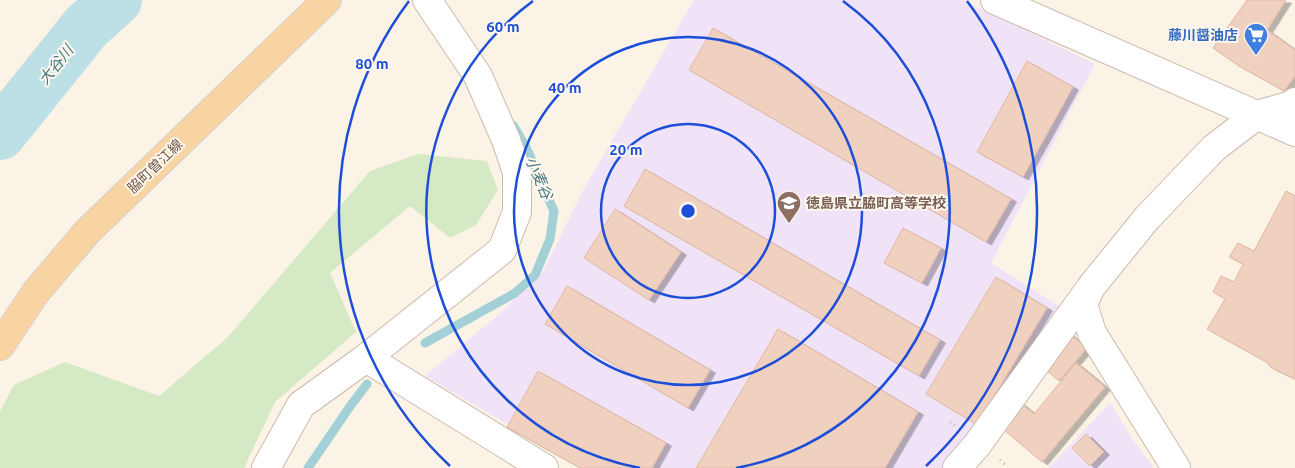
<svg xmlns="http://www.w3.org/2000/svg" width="1295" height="468" viewBox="0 0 1295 468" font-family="Ubuntu,'Noto Sans JP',sans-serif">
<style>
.education{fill:#f0e3f8}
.green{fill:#d5e9c5}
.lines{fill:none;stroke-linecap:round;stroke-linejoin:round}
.stream{stroke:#a2d0d6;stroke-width:9}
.river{stroke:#bce0e5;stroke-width:52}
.building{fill:#f0d1bf;stroke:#e2b7a0;filter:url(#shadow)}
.minor-casing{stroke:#cdbaad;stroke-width:30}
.major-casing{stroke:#d8d1cd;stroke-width:30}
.path{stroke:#d5b4a2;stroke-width:3;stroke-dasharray:1 4;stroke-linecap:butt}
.minor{stroke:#fff;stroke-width:28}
.major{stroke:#f7d4a2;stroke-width:28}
.ring{fill:none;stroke:#1d4ed8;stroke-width:2.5}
.labels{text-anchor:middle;stroke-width:4;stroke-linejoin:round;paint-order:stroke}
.shop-label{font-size:14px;font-weight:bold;fill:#366cbe;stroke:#fef7ed;text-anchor:end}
.street-label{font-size:14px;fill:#74594c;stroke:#fef7ed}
.education-label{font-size:14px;font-weight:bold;fill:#785e54;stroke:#fef7ed;text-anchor:start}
.water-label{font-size:15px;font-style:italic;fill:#437880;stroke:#fef7ed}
.centre{fill:#1d4ed8;stroke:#fef7ed;stroke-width:2.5}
.ring-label{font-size:15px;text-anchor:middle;font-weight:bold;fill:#1d4ed8;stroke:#fef7ed;stroke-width:4;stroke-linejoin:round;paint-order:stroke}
</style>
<defs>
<filter id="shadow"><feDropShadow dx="5.5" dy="3" stdDeviation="0" flood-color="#0004"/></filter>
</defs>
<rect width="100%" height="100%" fill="#fcf3e7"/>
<path class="education" d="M694 0H963L1095 64 991 263 1062 308 945 468H582L425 376 499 314 542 273 586 185Z
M1110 403 1132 438 1154 468H1048Z"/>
<path class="green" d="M418 154 487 161 498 190 476 225 450 238 410 206 330 273 356 332 275 402 244 468H0V411L14 385 65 362 159 396 228 337 370 171Z"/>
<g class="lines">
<path class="stream" d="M425 343 515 293 535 275 550 239 554 211 526 147 513 125
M308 468 351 405 367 384"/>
<path class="river" d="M0 134 86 27 116 0"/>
</g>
<path class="building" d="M1247 0H1286L1267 30 1295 50V76L1284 91 1239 66 1213 48Z
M713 28 1011 199 986 242 689 70Z
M1027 61 1073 87 1023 177 977 152Z
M645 169 940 340 919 376 624 206Z
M1286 191 1295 196V379L1270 367 1268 363 1207 329 1225 299 1213 292 1221 276 1234 282 1243 264 1229 257 1238 243 1254 251Z
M615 209 681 252 649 300 584 258Z
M903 228 941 248 922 283 884 263Z
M996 277 1047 308 977 425 926 394Z
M567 286 710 370 688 408 545 324Z
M778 329 918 412 885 468H696Z
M1067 332 1087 348 1059 381 1040 365Z
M1076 363 1105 387 1042 462 998 425 1018 401 1034 414Z
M538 371 666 443 652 468H580L507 427Z
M1086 434 1104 452 1090 466 1072 448Z"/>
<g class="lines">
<defs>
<path id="minor" d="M995 0 1295 132
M366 358 544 468
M266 468 301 405 366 358 502 250 517 212V172L506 140 478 76 427 0
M957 468 977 445 1089 290
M1176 468 1092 333 1083 304 1091 287 1147 218 1214 148 1257 115 1292 105 1295 102"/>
<path id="major" d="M0 346 36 292 87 232 327 0"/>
</defs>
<use href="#minor" class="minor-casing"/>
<use href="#major" class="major-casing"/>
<path class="path" d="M950 422 956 426
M1000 460 1007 466"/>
<use href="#minor" class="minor"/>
<use href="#major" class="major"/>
</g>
<g class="ring">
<circle cx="688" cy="211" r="87"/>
<circle cx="688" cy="211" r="174"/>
<path d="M640 468A261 261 0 0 1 533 1M843 1A261 261 0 0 1 736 468"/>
<path d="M450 466A349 349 0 0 1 409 1M967 1A349 349 0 0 1 926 466"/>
</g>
<defs>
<symbol id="supermarket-pin" viewBox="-11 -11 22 30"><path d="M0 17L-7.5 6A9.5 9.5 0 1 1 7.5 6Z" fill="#3f7fe0" stroke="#fef7ed"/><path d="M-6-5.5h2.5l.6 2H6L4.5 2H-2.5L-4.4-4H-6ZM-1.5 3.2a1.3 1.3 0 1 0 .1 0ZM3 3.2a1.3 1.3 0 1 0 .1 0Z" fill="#fff"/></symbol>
<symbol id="school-pin" viewBox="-11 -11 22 30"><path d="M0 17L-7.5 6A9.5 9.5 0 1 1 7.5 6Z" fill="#8d6e63" stroke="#fef7ed"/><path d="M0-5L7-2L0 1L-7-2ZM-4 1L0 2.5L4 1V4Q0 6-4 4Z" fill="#fff"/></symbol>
</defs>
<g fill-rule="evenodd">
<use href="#supermarket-pin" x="1242" y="21" width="28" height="38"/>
<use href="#school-pin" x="775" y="189" width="28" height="38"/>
</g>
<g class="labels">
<g class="shop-label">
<text x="1238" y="40">藤川醤油店</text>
</g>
<g class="street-label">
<text transform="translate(155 166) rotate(-44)" y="5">脇町曽江線</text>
</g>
<g class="education-label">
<text x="806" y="208">徳島県立脇町高等学校</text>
</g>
<g class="water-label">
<text transform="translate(56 65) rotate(-51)" y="5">大谷川</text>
<text transform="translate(539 178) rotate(67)" y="5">小麦谷</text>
</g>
</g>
<circle cx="688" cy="211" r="8" class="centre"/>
<g class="ring-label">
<text x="503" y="32">60 m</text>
<text x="372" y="69">80 m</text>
<text x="565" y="93">40 m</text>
<text x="626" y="155">20 m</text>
</g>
</svg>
